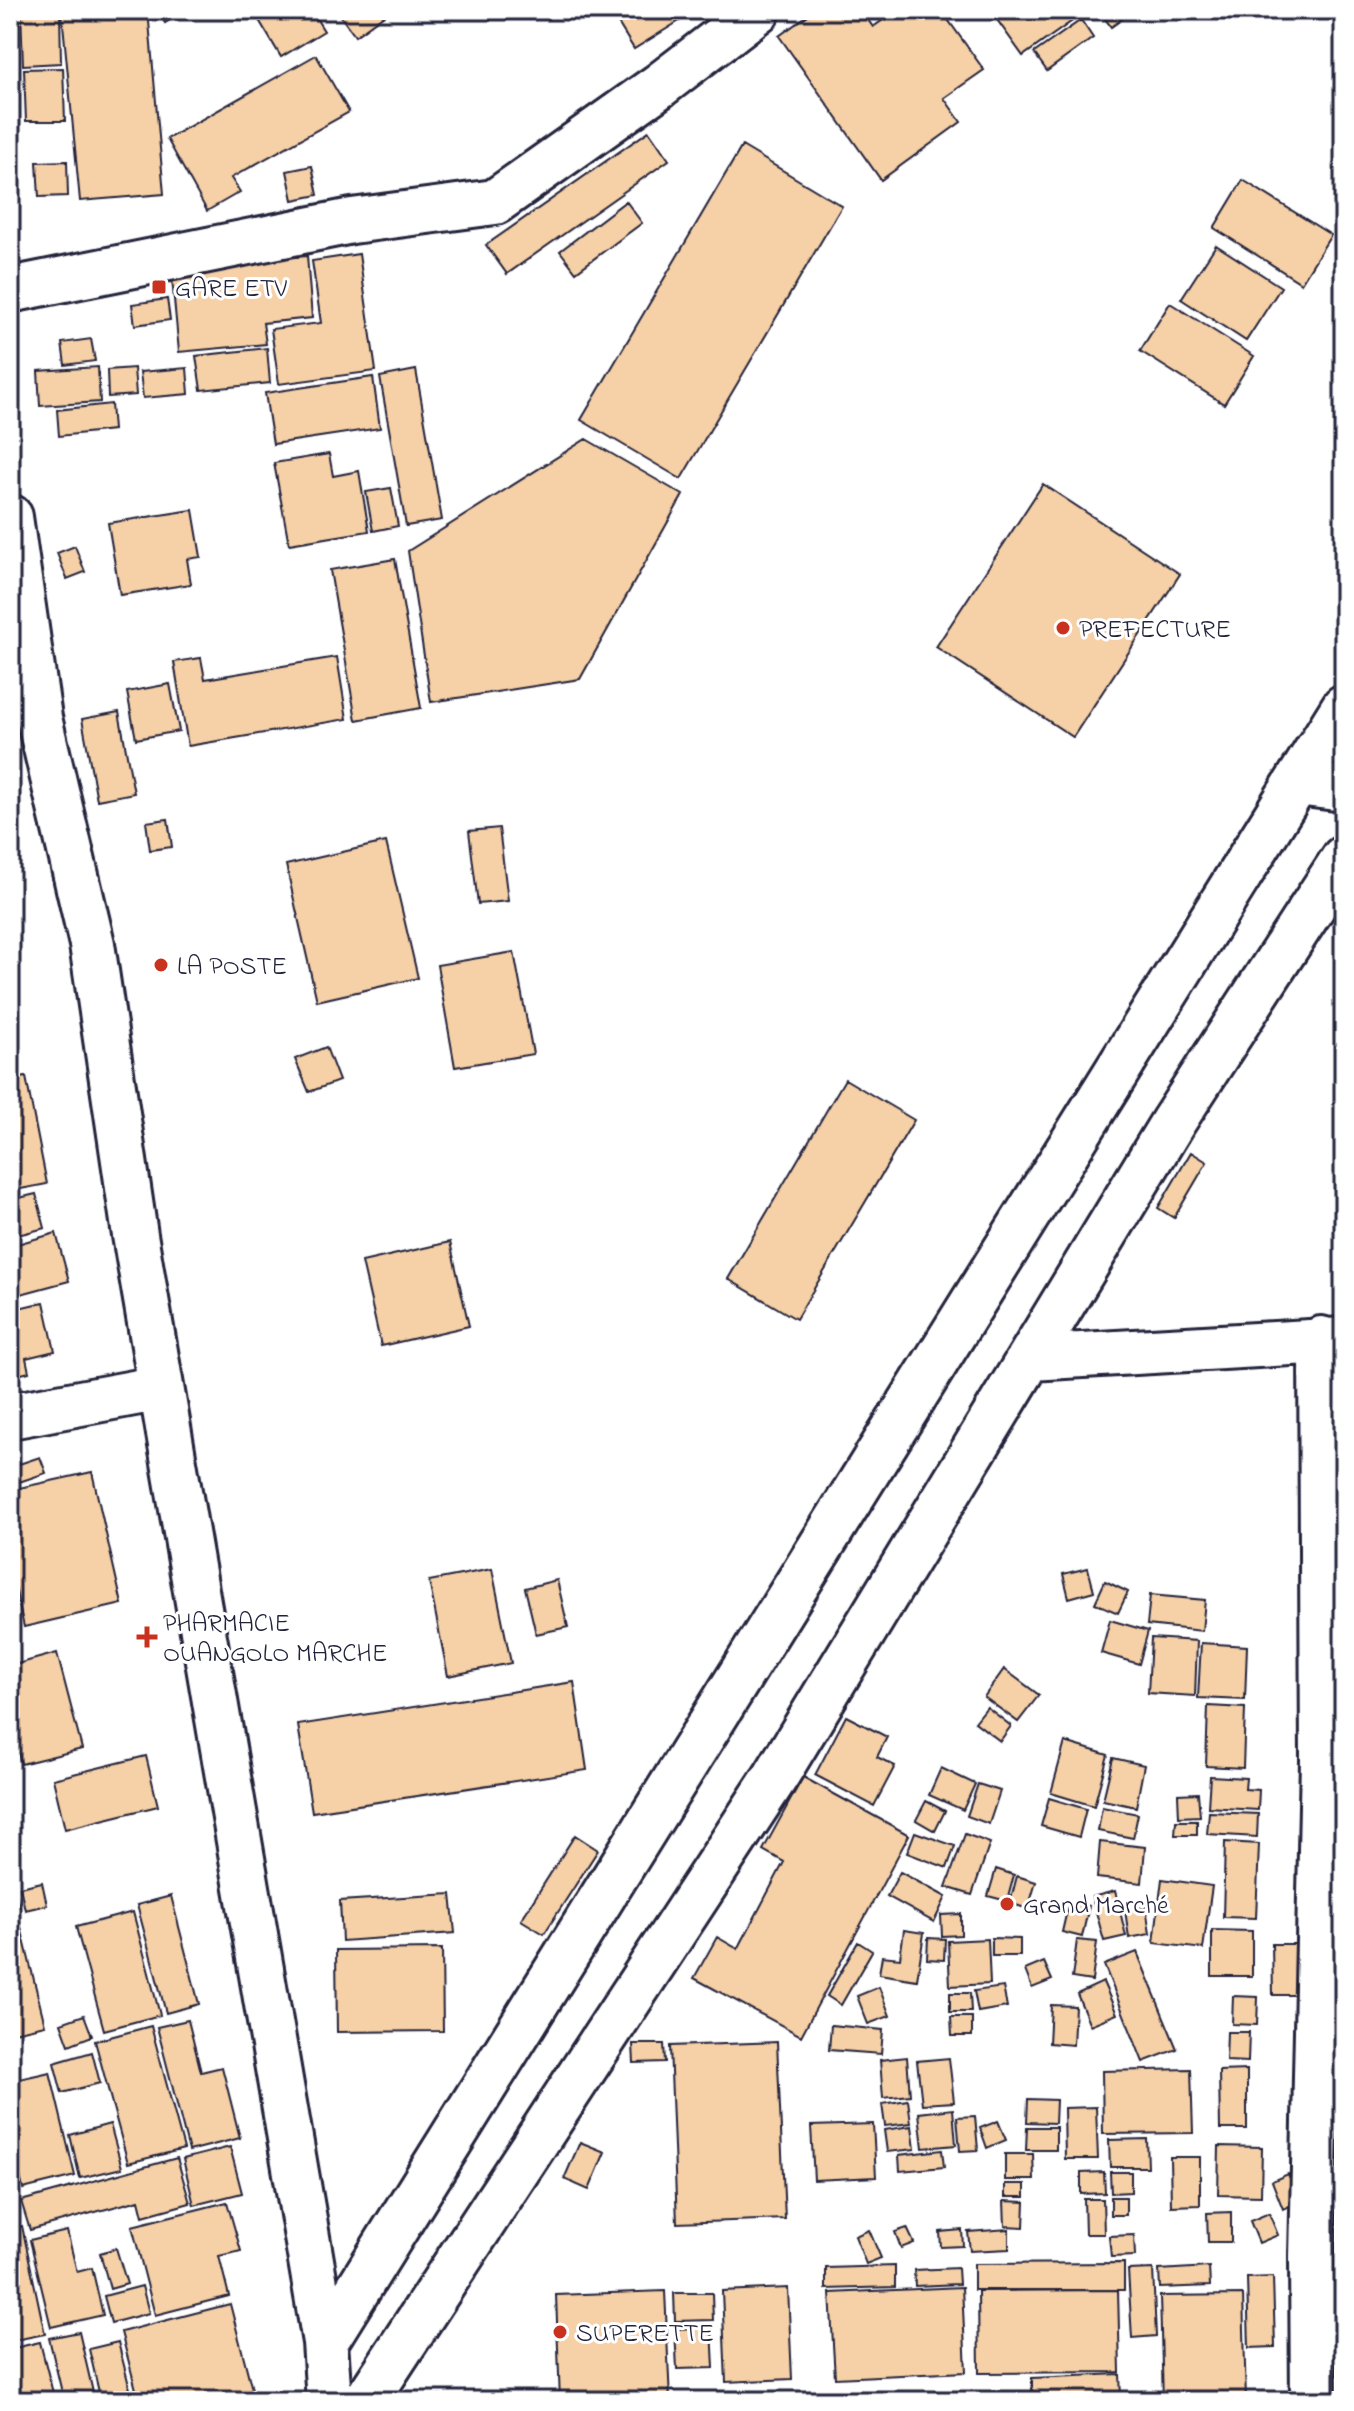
<svg xmlns="http://www.w3.org/2000/svg" width="1354" height="2411" viewBox="0 0 1354 2411" font-family="'Indie Flower',sans-serif">
<style>
.building{fill:#f6d0a6;stroke:#22223b;stroke-width:2}
.lines{fill:none;stroke-linecap:round;stroke-linejoin:round}
.minor-casing{stroke:#22223b;stroke-width:50}
.minor{stroke:#fff;stroke-width:44}
.poi-dot{fill:#c8321e;stroke:#fff;stroke-width:3}
.labels{text-anchor:middle;stroke-width:6;stroke-linejoin:round;paint-order:stroke}
.poi-label{font-size:26px;fill:#22223b;stroke:#fff;text-anchor:start}
</style>
<rect width="100%" height="100%" fill="#fff"/>
<filter id="ink" filterUnits="userSpaceOnUse"><feTurbulence type="fractalNoise" baseFrequency=".0125" numOctaves="2"/><feDisplacementMap in="SourceGraphic" scale="16" xChannelSelector="R" yChannelSelector="G"/><feConvolveMatrix kernelMatrix="1 2 1 2 8 2 1 2 1" color-interpolation-filters="sRGB"/></filter>
<g filter="url(#ink)">
<path class="building" d="M95 10H148L164 194 80 201 62 13Z
M157 10H186L165 23Z
M253 10H311L324 31 281 57Z
M336 10H391L355 36Z
M610 10H693L694 12 634 49Z
M815 10H861L873 27 897 10H941L984 70 944 98 961 122 881 180 779 36Z
M990 10H1079L1082 14 1023 56Z
M1099 10H1135L1111 27Z
M60 11 61 63 23 65 21 12Z
M1081 20 1093 38 1047 71 1034 53Z
M316 55 349 112 231 178 240 192 207 211 167 139Z
M63 68 65 121H26L24 69Z
M649 131 669 160 507 274 486 245Z
M742 146 842 206 681 479 581 420Z
M67 161 68 196 39 197 37 162Z
M312 166 318 195 293 200 287 171Z
M1243 180 1331 235 1301 283 1214 228Z
M626 201 642 223 576 272 560 251Z
M1216 245 1281 287 1246 341 1181 299Z
M359 254 376 371 279 384 271 329 321 323 312 261Z
M307 256 312 318 263 323 266 344 179 352 171 268Z
M167 299 170 320 135 325 132 304Z
M1170 303 1254 356 1224 404 1140 351Z
M91 339 95 361 65 365 62 343Z
M267 348 270 383 201 390 196 356Z
M98 367 100 402 40 406 38 371Z
M134 368 136 395 108 397 107 370Z
M187 368 189 394 143 398 140 372Z
M416 370 442 520 406 526 380 377Z
M373 377 380 428 273 444 265 393Z
M111 404 113 430 59 436 57 410Z
M586 439 683 495 580 679 431 702 408 551Z
M329 454 333 476 359 471 369 531 289 544 274 463Z
M1043 484 1180 574 1073 737 936 647Z
M391 488 398 526 373 531 366 492Z
M193 510 201 557 187 559 191 584 120 595 108 523Z
M75 546 85 572 67 579 57 553Z
M395 559 421 708 356 720 330 570Z
M337 657 347 719 188 746 174 662 201 658 205 679Z
M170 684 179 731 136 739 127 692Z
M119 712 134 793 97 800 82 719Z
M168 819 172 847 150 850 146 822Z
M499 828 508 901 478 904 469 831Z
M386 842 418 978 317 1001 286 865Z
M10 949 19 998 10 999Z
M514 952 533 1054 455 1067 437 965Z
M326 1047 339 1081 309 1092 295 1059Z
M26 1077 47 1184 10 1191V1080Z
M845 1079 914 1120 796 1319 728 1279Z
M1191 1152 1207 1162 1174 1218 1158 1208Z
M36 1194 45 1228 10 1237V1200Z
M56 1233 69 1281 17 1295 10 1270V1246Z
M450 1242 469 1326 381 1346 362 1262Z
M44 1302 55 1351 26 1358 29 1372 10 1377V1310Z
M40 1457 46 1473 10 1485V1467Z
M92 1472 122 1604 24 1627 10 1565V1490Z
M1088 1568 1094 1591 1069 1598 1063 1574Z
M492 1569 511 1663 448 1676 429 1581Z
M557 1580 568 1627 536 1634 525 1588Z
M1105 1581 1128 1592 1118 1613 1095 1603Z
M1150 1595 1205 1600 1202 1631 1147 1625Z
M1110 1620 1148 1631 1139 1664 1101 1653Z
M1151 1638 1197 1641 1195 1696 1148 1693Z
M1201 1643 1247 1646 1245 1700 1198 1698Z
M57 1653 82 1749 21 1764 10 1722V1666Z
M1004 1669 1039 1695 1018 1722 984 1697Z
M574 1682 587 1770 312 1812 298 1725Z
M1208 1706 1245 1708 1243 1768 1206 1766Z
M987 1707 1011 1726 1000 1741 975 1722Z
M846 1716 887 1737 877 1757 895 1766 874 1806 815 1775Z
M1065 1742 1108 1755 1094 1806 1051 1793Z
M146 1756 158 1806 65 1829 53 1779Z
M1113 1758 1144 1765 1136 1807 1103 1800Z
M941 1768 975 1784 963 1810 929 1795Z
M1210 1776 1246 1778 1245 1789 1259 1790 1258 1810 1208 1807Z
M803 1777 909 1835 801 2036 694 1978 717 1937 738 1949 784 1862 763 1850Z
M978 1784 1000 1791 989 1824 967 1816Z
M1198 1793 1200 1816 1179 1817 1178 1794Z
M1049 1798 1086 1809 1079 1837 1041 1826Z
M926 1801 945 1811 935 1831 916 1820Z
M1102 1807 1138 1814 1133 1838 1098 1831Z
M1209 1812 1258 1814 1257 1837 1207 1834Z
M1176 1821H1197V1835H1175Z
M915 1832 955 1846 947 1868 907 1853Z
M965 1834 990 1843 972 1895 946 1887Z
M575 1835 598 1850 544 1934 521 1920Z
M1100 1842 1145 1847 1142 1883 1097 1878Z
M1225 1842 1259 1844 1256 1918 1223 1917Z
M10 1866 19 1907 10 1909Z
M996 1869 1014 1875 1007 1901 988 1896Z
M900 1872 946 1897 934 1922 887 1896Z
M1017 1876 1036 1882 1028 1909 1010 1903Z
M1162 1879 1212 1886 1203 1949 1154 1943Z
M42 1882 47 1905 25 1910 20 1887Z
M1115 1891 1126 1936 1104 1941 1092 1897Z
M451 1894 455 1933 342 1941 340 1901Z
M171 1896 199 2004 166 2013 137 1905Z
M1069 1902 1089 1906 1082 1937 1062 1932Z
M1146 1907 1150 1934 1129 1938 1125 1910Z
M17 1911 45 2025 10 2033V1913Z
M133 1912 160 2015 104 2030 76 1927Z
M961 1914V1935L942 1936 941 1915Z
M904 1930 924 1933 917 1980 879 1974 882 1956 900 1958Z
M1212 1930 1252 1931V1976H1212Z
M928 1938 945 1939 944 1960 927 1959Z
M992 1938 1020 1939V1956H992Z
M988 1939 990 1984 950 1986 948 1941Z
M1077 1940 1097 1942 1092 1981 1072 1978Z
M858 1942 872 1951 841 2005 827 1996Z
M1272 1944H1300L1301 1995H1273Z
M442 1949 443 2031 337 2032 336 1950Z
M1137 1952 1177 2049 1143 2062 1104 1965Z
M1044 1962 1052 1980 1032 1988 1025 1970Z
M1103 1982 1117 2014 1090 2025 1077 1994Z
M879 1987 890 2016 868 2024 857 1996Z
M1003 1987 1007 2007 978 2012 974 1991Z
M950 1993H970L971 2012H950Z
M1233 1996 1258 1997 1257 2025 1232 2024Z
M1051 2005 1075 2006 1073 2045 1049 2043Z
M84 2015 92 2036 69 2045 61 2023Z
M951 2017H972V2036H952Z
M188 2020 201 2072 222 2067 240 2138 189 2151 157 2027Z
M831 2025 883 2030 881 2054 829 2050Z
M151 2026 184 2149 128 2163 95 2041Z
M1227 2032H1249L1248 2062 1226 2061Z
M777 2042 785 2219 677 2223 670 2046Z
M633 2044H664L665 2062 634 2063Z
M92 2052 100 2083 62 2093 54 2063Z
M907 2057 910 2095 883 2098 880 2060Z
M949 2058 954 2102 922 2104 917 2061Z
M1191 2069 1193 2133 1103 2134 1102 2071Z
M1247 2070V2129H1220L1219 2071Z
M50 2072 75 2176 23 2189 10 2135V2081Z
M1028 2099 1056 2100 1055 2123 1027 2122Z
M908 2100 911 2123 885 2126 882 2104Z
M1096 2107 1098 2159H1065L1064 2108Z
M953 2109 956 2145 923 2148 919 2113Z
M975 2116 978 2150 960 2151 957 2117Z
M998 2121 1006 2140 987 2148 980 2128Z
M110 2124 122 2168 80 2178 70 2135Z
M873 2124 876 2177 814 2180 811 2126Z
M912 2126 915 2149 887 2152 884 2130Z
M1027 2127H1056V2150H1026Z
M1147 2139 1148 2167H1110L1109 2140Z
M580 2142 605 2152 589 2190 564 2179Z
M1219 2146 1262 2147 1261 2196 1218 2195Z
M230 2147 242 2193 194 2205 183 2159Z
M942 2150 944 2167 900 2171 899 2155Z
M1005 2154H1033L1034 2180H1005Z
M1170 2157H1200V2205L1171 2206Z
M177 2158 190 2203 143 2216 139 2200 30 2230 21 2201Z
M1104 2172 1105 2193 1081 2194V2173Z
M1110 2172H1131V2192L1111 2193Z
M1288 2174 1299 2202 1283 2209 1272 2181Z
M1005 2184H1025V2197H1005Z
M1111 2197H1126V2215H1111Z
M1084 2199H1103L1104 2234H1085Z
M1004 2201 1025 2202 1024 2227 1005 2226Z
M227 2202 241 2251 219 2256 229 2296 155 2315 132 2226Z
M1231 2212V2242H1208L1207 2213Z
M1269 2213 1278 2235 1259 2243 1250 2221Z
M22 2226 45 2334 10 2341V2229Z
M907 2228 914 2243 901 2248 895 2232Z
M1009 2229V2249L970 2251 968 2232Z
M869 2230 881 2258 866 2264 855 2236Z
M962 2230 963 2246 941 2247 940 2232Z
M67 2231 77 2272 92 2268 103 2315 51 2327 30 2240Z
M1134 2235 1135 2256 1111 2257 1109 2236Z
M116 2248 127 2284 110 2289 100 2253Z
M1124 2263V2290H974V2264Z
M895 2266V2287L826 2289V2268Z
M1209 2267 1210 2286 1160 2288 1159 2270Z
M958 2268 959 2284 915 2286 914 2270Z
M1153 2269 1156 2336 1132 2338 1128 2270Z
M1273 2277 1275 2347 1249 2348 1247 2278Z
M142 2286 149 2313 111 2323 104 2296Z
M962 2287 966 2372 835 2378 830 2293Z
M788 2288 792 2379 726 2382 722 2291Z
M1118 2290 1120 2372 979 2373 978 2291Z
M665 2291 670 2401H560L556 2295Z
M674 2293H712L713 2320 675 2321Z
M1243 2295 1246 2401H1163L1160 2296Z
M230 2304 255 2401H139L121 2332Z
M712 2327 714 2368 677 2369 675 2329Z
M79 2332 95 2401H64L49 2338Z
M40 2342 55 2401H11L10 2349Z
M118 2342 133 2401H101L89 2349Z
M1120 2374 1121 2398 1032 2401V2378Z
M466 2396V2401H421V2397Z"/>
<g class="lines">
<defs>
<path id="minor" d="M10 290 352 221 495 202 659 86 758 10
M10 517 39 718 92 944 135 1235 325 2342 329 2401
M1297 783 1344 789
M1030 1358 1344 1340
M10 1416 161 1388
M325 2342 1344 707
M366 2401 776 1776 1173 1122 1344 858
M1313 2401 1312 2257 1323 1760 1321 1339"/>
</defs>
<use href="#minor" class="minor-casing"/>
<use href="#minor" class="minor"/>
</g>
</g>
<g class="poi-dot">
<rect x="151" y="279" width="16" height="16" rx="4"/>
<circle cx="1063" cy="628" r="8"/>
<circle cx="161" cy="965" r="8"/>
<path d="M143 1625h8v8h8v8h-8v8h-8v-8h-8v-8h8z"/>
<circle cx="1007" cy="1904" r="8"/>
<circle cx="560" cy="2332" r="8"/>
</g>
<g class="labels">
<g class="poi-label">
<text x="175" y="296">GARE ETV</text>
<text x="1079" y="637">PREFECTURE</text>
<text x="177" y="974">LA POSTE</text>
<text x="163" y="1631">PHARMACIE<tspan x="163" dy="30">OUANGOLO MARCHE</tspan></text>
<text x="1023" y="1913">Grand Marché</text>
<text x="576" y="2341">SUPERETTE</text>
</g>
</g>
<rect width="1354" height="2411" fill="none" stroke="#fff" stroke-width="40"/>
<rect x="20" y="20" width="1314" height="2371" fill="none" stroke="#22223b" stroke-width="3" filter="url(#ink)"/>
</svg>
